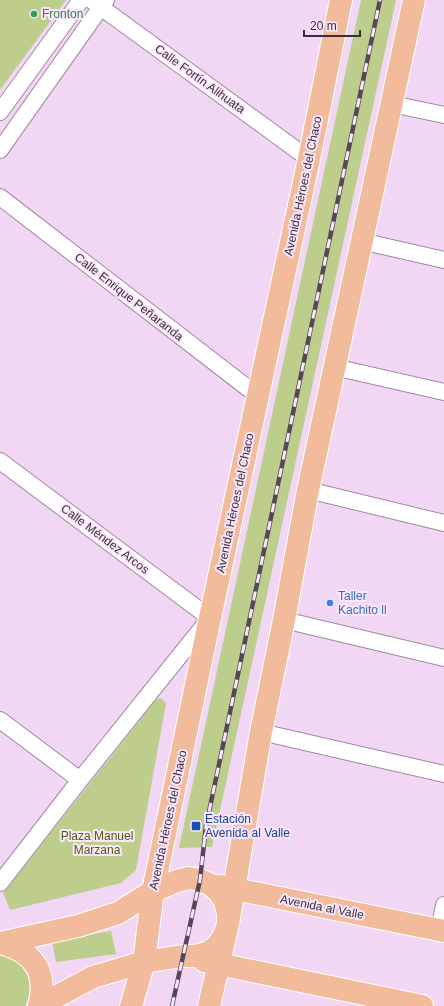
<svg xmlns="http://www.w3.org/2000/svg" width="444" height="1006" viewBox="0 0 444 1006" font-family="Arial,sans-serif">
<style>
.green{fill:#bccd8c}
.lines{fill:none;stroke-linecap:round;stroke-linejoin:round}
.minor-casing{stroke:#a088a2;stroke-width:18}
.primary-casing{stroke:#fff;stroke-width:24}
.minor{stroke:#fff;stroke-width:16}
.primary{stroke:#f2bb9b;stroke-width:22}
.rail-casing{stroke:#554856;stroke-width:4.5}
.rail{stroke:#fbe6fd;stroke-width:3;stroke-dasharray:9;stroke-linecap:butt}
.leisure-dot{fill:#2e9e5b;stroke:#fbe6fd;stroke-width:1.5}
.shop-dot{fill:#3f7fe0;stroke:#fbe6fd;stroke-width:1.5}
.transit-dot{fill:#1a4fb4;stroke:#fbe6fd;stroke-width:1.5}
.labels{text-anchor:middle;stroke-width:4;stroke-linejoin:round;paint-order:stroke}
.leisure-label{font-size:12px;fill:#27864d;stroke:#fbe6fd;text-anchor:start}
.street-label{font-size:12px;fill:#382e39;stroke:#fbe6fd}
.shop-label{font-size:12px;fill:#366cbe;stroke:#fbe6fd;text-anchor:start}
.transit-label{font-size:12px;fill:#164399;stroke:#fbe6fd;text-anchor:start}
.park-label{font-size:12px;fill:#4f5e0d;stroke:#fbe6fd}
</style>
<rect width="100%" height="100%" fill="#f1d7f3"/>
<path class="green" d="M0 0H66L0 90Z
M361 0H396L212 847 179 848Z
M161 698 166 703 136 870 121 883 10 910 3 893 156 700Z
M111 931 116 954 56 962 52 941Z
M0 956C25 958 37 985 25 1006H0Z"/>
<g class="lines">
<defs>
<path id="minor" d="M91 0 309 159
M392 104 444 115
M0 112 81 0
M0 150 106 0
M0 197 258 396
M361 241 444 260
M334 367 444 392
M0 461 210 618 80 780 0 883
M308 490 444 523
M284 620 444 658
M0 720 80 780
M261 732 444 774
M439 930 444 905"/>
<path id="primary" d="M220 886 444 931
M0 943 78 926 118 913 153 891 177 881 189 878 200 880 211 885 219 892 225 902 228 913V924L224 936 217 946 207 953 195 956H182L144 962 93 977 39 1006
M1 943C34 952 48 972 39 1006
M204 961 422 1006
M131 1006 144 962 153 891 210 618 309 159 341 0
M209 1006 228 924 261 732 284 620 308 490 414 0"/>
</defs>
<use href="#minor" class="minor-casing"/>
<use href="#primary" class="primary-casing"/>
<use href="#minor" class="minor"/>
<use href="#primary" class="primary"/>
<defs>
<path id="rail" d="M172 1006 200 880 206 826 380 0"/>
</defs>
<use href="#rail" class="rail-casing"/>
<use href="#rail" class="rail"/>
</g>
<circle class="leisure-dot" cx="34" cy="14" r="4"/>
<circle class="shop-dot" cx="330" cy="603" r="4"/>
<rect class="transit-dot" x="191" y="821" width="10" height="10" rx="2"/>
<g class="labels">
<g class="leisure-label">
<text x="42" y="18">Fronton</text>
</g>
<g class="street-label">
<text transform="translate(200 79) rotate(36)" y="4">Calle Fortín Alihuata</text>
<text transform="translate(303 186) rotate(-78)" y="4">Avenida Héroes del Chaco</text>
<text transform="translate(129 297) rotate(38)" y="4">Calle Enrique Peñaranda</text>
<text transform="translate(235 503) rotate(-78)" y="4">Avenida Héroes del Chaco</text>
<text transform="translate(105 539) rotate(37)" y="4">Calle Méndez Arcos</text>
<text transform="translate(168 820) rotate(-78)" y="4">Avenida Héroes del Chaco</text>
<text transform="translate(322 907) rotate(11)" y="4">Avenida al Valle</text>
</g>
<g class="shop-label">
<text x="338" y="600">Taller<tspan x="338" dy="14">Kachito ll</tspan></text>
</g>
<g class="transit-label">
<text x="205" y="823">Estación<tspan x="205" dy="14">Avenida al Valle</tspan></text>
</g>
<g class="park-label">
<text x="97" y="840">Plaza Manuel<tspan x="97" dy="14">Marzana</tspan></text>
</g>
</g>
<path d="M304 30v6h56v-6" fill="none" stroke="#382e39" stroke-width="2"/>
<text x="310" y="30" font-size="12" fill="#382e39" stroke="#fbe6fd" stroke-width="3" paint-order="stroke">20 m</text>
</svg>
